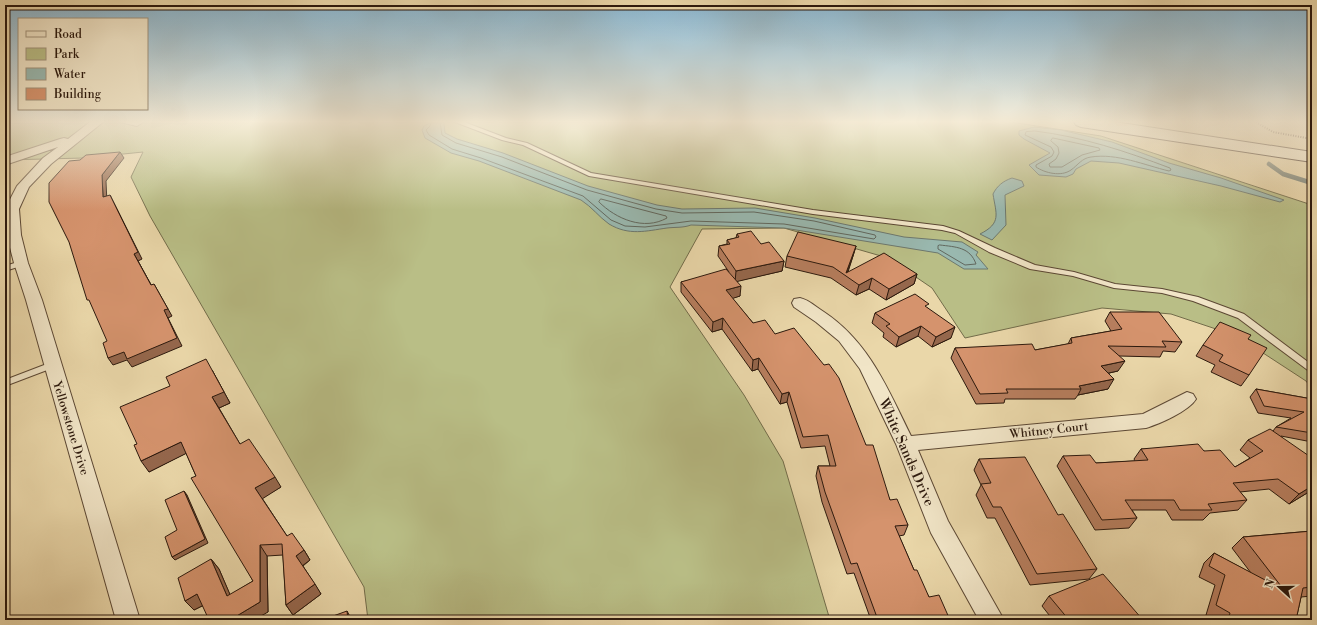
<svg xmlns="http://www.w3.org/2000/svg" width="1317" height="625" viewBox="0 0 1317 625" font-family="'Libre Bodoni',serif">
<style>
.green{fill:#b9be86;stroke:#726c4a}
.water{fill:#99b8af;stroke:#6d786e}
.lines{fill:none;stroke-linecap:round;stroke-linejoin:round}
.shore{stroke:#62685e;stroke-width:1}
.stream{stroke:#6d786e;stroke-width:4.5}
.service-casing{stroke:#5c4834;stroke-width:2}
.minor-casing{stroke:#5c4834;stroke-width:2}
.secondary-casing{stroke:#2c190d;stroke-width:2}
.path{stroke:#2c190d;stroke-width:2;stroke-dasharray:1 1.5;stroke-linecap:butt}
.service{fill:#f1e5c7;fill-rule:evenodd}
.minor{fill:#f1e5c7;fill-rule:evenodd}
.secondary{fill:#f1e5c7;fill-rule:evenodd}
.wall{fill:#b77e5e;stroke:#2c190d}
.shaded-wall{fill:#95674c;stroke:#2c190d}
.building{fill:#d5936d;stroke:#2c190d}
.labels{text-anchor:middle;stroke-width:3;stroke-linejoin:round;paint-order:stroke}
.street-label{font-size:12px;fill:#2c190d;stroke:#f1e5c7}
.near-street-label{font-size:14px;fill:#2c190d;stroke:#f1e5c7}
</style>
<rect width="100%" height="100%" fill="#ead7a9"/>
<filter id="stains"><feTurbulence type="fractalNoise" baseFrequency=".005" numOctaves="4"/><feColorMatrix values="0 0 0 0 .2 0 0 0 0 .09 0 0 0 0 .02 0 0 0 .5 -.17"/></filter>
<radialGradient id="worn" r=".72"><stop offset=".6" stop-color="#630" stop-opacity="0"/><stop offset="1" stop-color="#630" stop-opacity=".3"/></radialGradient>
<path class="green" d="M1011 122 1101 136 1312 205V389L1306 381 1237 336 1171 314 1102 308 965 338 932 288 888 258 784 228 702 229 670 287 744 395 783 461 830 620H368L364 587 150 216 131 177 143 152 84 158 5 160V123Z"/>
<path class="water" d="M430 123H444L445 133 457 139 503 153 588 186 657 205 682 209 755 208 815 218 904 237 962 242 978 252 976 255 988 269H964L938 253 784 228 691 225C683 228 675 227 667 228 646 231 629 236 609 224 599 217 592 207 581 200L479 161 451 153 425 138 422 130 424 126Z
M1034 127 1061 130 1112 142 1169 163 1221 178 1284 200 1280 202 1221 186 1119 163 1091 161 1076 169 1073 174 1066 177 1039 175 1029 165 1050 153 1024 139 1019 135V131Z
M1012 178 1022 181 1024 186 1005 195 1006 225 992 240 980 234C1002 223 996 214 993 194 997 186 1003 181 1012 178Z"/>
<g class="lines">
<path class="shore" d="M431 122 430 126 426 130 429 135 452 149 481 158 583 196 611 220 625 226 645 227 691 221 784 224 874 239 876 237 875 235 814 221 754 212 682 213 656 209 587 190 502 157 456 143 442 135 440 122
M1035 131C1083 137 1125 151 1170 168L1171 170 1169 171C1144 165 1117 153 1091 157 1082 158 1078 165 1071 170 1061 177 1045 173 1036 167V165L1052 156 1054 152 1051 147 1025 135 1026 132Z
M1053 138 1099 148 1100 150 1082 155 1062 167H1050L1049 164 1056 159 1059 153 1058 147 1051 141Z
M601 199 666 216 667 218C644 231 616 219 599 202Z
M940 245C956 247 970 247 976 264L965 265 938 249V246Z"/>
<path class="stream" d="M1269 164 1283 174 1312 183"/>
<defs>
<path id="service" d="M120 122H143L137 126Z
M455 122H464L506 138 527 143 591 173 813 210 943 226 959 231 995 248 1035 265 1074 272 1115 284 1162 289 1198 297 1244 314 1312 365V372L1309 371 1238 318 1193 301 1162 293 1114 288 1073 276 1030 269 989 252 955 233 942 230 813 214 589 176 523 145 502 140Z
M21 261H24L25 263 24 265 5 271V266Z
M52 362 55 363 56 365 55 367 5 386V380Z"/>
<path id="minor" d="M90 122H103L51 164 29 187 19 209 21 235 28 263 42 300 140 620H116L26 300 14 263 7 236 5 233V209L17 186 43 158 58 147 5 165V157L60 139 64 138 68 139Z
M800 298C809 300 816 307 824 312 869 342 888 389 911 436L1143 414 1187 392 1193 394 1196 399C1189 411 1159 424 1146 428L918 450 948 521 1004 620H979L931 533 896 444 860 369 839 341 816 322 794 307 792 303 794 299Z"/>
<path id="secondary" d="M1074 122H1115L1312 152V162L1081 127 1076 125Z"/>
</defs>
<use href="#service" class="service-casing"/>
<use href="#minor" class="minor-casing"/>
<use href="#secondary" class="secondary-casing"/>
<path class="path" d="M1256 122 1273 132 1312 139"/>
<use href="#service" class="service"/>
<use href="#minor" class="minor"/>
<use href="#secondary" class="secondary"/>
</g>
<path class="wall" d="M737 234 761 244 784 261 782 271 737 281 740 296 732 298 753 323 866 445 890 500 908 525 904 535 899 536 914 570 929 597 950 620H871L854 573 847 574 822 502 816 476 818 466H830L825 446 801 448 787 402 780 404 758 369 752 371 722 329 712 332 681 292V282L729 272 718 256 719 246 727 244V240L736 238Z
M856 246 853 256 848 272 917 274 914 284 886 300 869 289 856 295 831 278 785 267 787 256Z
M928 308 951 338 932 347 918 336 896 347 883 337 884 333 872 323 875 313Z
M1110 312 1182 342 1175 352 1163 351 1160 357 1119 356 1118 371 1109 373 1108 389 1078 395 1075 399H1005L1004 403 976 404 951 358 955 348 1035 350 1068 344 1071 338 1111 331 1105 321Z
M1248 339 1249 375 1241 386 1211 372 1215 365 1196 356 1203 345Z
M212 370 230 403 219 408 240 444 281 487 262 498 287 536 304 550 310 560 303 566 321 594 293 615 286 605 283 555 267 556 268 612 202 606 194 610 185 601 211 559 219 569 230 595 253 581 196 476 186 453 149 472 137 444Z
M1256 389 1312 399V442L1281 436 1312 490 1289 504 1269 489 1240 492 1247 500 1238 510 1210 513 1203 520H1172L1166 510H1132L1137 518 1129 528 1095 530 1057 466 1063 456 1096 463 1135 461 1134 459 1141 449 1204 451 1235 467 1250 458 1240 450 1248 440 1273 431 1276 427 1291 418 1258 413 1250 397Z
M979 459 1058 515 1097 569 1089 579 1030 585 995 518H987L976 495 981 485 974 470Z
M1312 531V596L1301 597 1296 620H1214L1206 615 1215 585 1199 577 1204 563 1214 553 1251 573 1232 548 1243 537Z
M1049 596 1143 620H1053L1042 606Z"/>
<path class="shaded-wall" d="M120 152 124 158 106 181 107 204 103 197 102 175Z
M110 195 142 259 138 261 155 292 134 254Z
M856 246 853 256 846 276V273Z
M784 261 782 271 735 282 736 271Z
M917 274 914 284 886 300 889 289Z
M872 278 869 289 856 295 859 285Z
M154 284 172 316 168 318 182 346 132 367 127 360 113 365 108 358Z
M741 286 740 296 725 301 726 290Z
M723 318 722 329 712 332 713 322Z
M921 326 918 336 896 347 899 337Z
M955 327 951 338 932 347 936 337Z
M759 358 758 369 752 371 753 360Z
M1125 361 1118 371 1095 376 1101 366Z
M212 370 230 403 219 408 212 397Z
M1114 379 1108 389 1078 395 1081 389 1079 386Z
M789 392 787 402 780 404 782 394Z
M181 442 189 452 149 472 141 461Z
M275 477 281 487 262 499 255 488Z
M1312 486V490L1289 504 1299 494Z
M184 491 187 495 208 543 175 560 172 557 205 539Z
M260 545 267 556 268 612 254 620H230L260 602Z
M304 550 310 560 302 566 296 556Z
M211 559 219 569 235 606 227 596Z
M315 584 321 594 293 615 286 605Z
M197 594 206 604 194 610 185 601Z
M347 611 352 620H348Z"/>
<path class="building" d="M120 152 102 175 103 197 110 195 138 252 134 254 151 285 154 284 168 309 164 310 177 338 127 359 124 352 108 358 103 343 107 341 89 300H87L69 242 49 202V183L69 161 80 160 86 155Z
M751 231 761 244 769 242 784 261 736 271 719 246 730 244 727 240 739 237 737 234Z
M798 232 856 246 846 273 884 253 917 274 889 289 872 278 859 285 833 267 787 256Z
M726 269 741 286 726 290 753 323 765 320 775 334 794 328 824 365 829 364 839 378 866 445H873L890 500 897 499 908 525 895 526 914 570H917L929 597 939 595 950 620H878L857 563 851 564 825 492 818 466H836L828 435 803 437 789 392 782 394 759 358 753 360 723 318 713 322 681 282Z
M915 294 929 304 925 306 955 327 936 337 921 326 899 337 886 326 890 324 875 313Z
M1110 312H1159L1182 342 1162 341 1166 347 1108 346 1125 361 1101 366 1114 379 1079 386 1081 389H1006L1008 393 980 394 955 348 1032 344 1035 350 1072 343 1071 338 1122 329Z
M1220 322 1251 335 1248 339 1267 348 1249 375 1219 361 1223 355 1203 345Z
M206 359 224 392 212 397 240 444 249 439 275 477 255 488 287 536 292 533 304 550 296 556 315 584 286 605 282 544 260 545V602L230 620H209L197 594 185 601 178 578 211 559 227 596 253 581 191 478 196 476 181 442 141 461 134 445 137 444 120 407 170 386 166 377Z
M1256 389 1312 399V433L1276 427 1304 412 1264 406Z
M1270 429 1312 458V486L1299 494 1278 479 1233 483 1247 500 1208 504 1212 510H1180L1174 500H1125L1137 518 1102 520 1063 456 1090 455 1096 463 1148 460 1141 449 1198 444 1204 451 1220 450 1235 467 1263 451 1248 440Z
M1025 457 1058 515 1063 514 1097 569 1037 574 1001 507H993L981 484 991 483 979 459Z
M184 491 205 539 172 557 165 537 177 530 165 500Z
M1312 531V587L1303 588 1296 620H1228L1230 613 1216 605 1225 575 1209 566 1214 553 1284 590 1243 537Z
M1103 574 1143 620H1069L1049 596Z
M347 611 348 620H322Z"/>
<linearGradient id="sky" x2="0" y2="1"><stop stop-color="#88b6d1"/><stop offset="0.58" stop-color="#f6edd8"/><stop offset="1" stop-color="#f6edd8" stop-opacity="0"/></linearGradient>
<rect width="1317" height="210" fill="url(#sky)"/>
<g class="labels">
<g class="street-label">
<text transform="translate(71 428) rotate(73)" y="4">Yellowstone Drive</text>
<text transform="translate(1049 430) rotate(-6)" y="4">Whitney Court</text>
</g>
<g class="near-street-label">
<text transform="translate(907 452) rotate(66)" y="5">White Sands Drive</text>
</g>
</g>
<rect width="1317" height="625" fill="none" stroke="#ead7a9" stroke-width="20"/>
<rect x="6" y="6" width="1305" height="613" fill="none" stroke="#2c190d" stroke-width="2"/>
<rect x="10" y="10" width="1297" height="605" fill="none" stroke="#2c190d"/>
<rect x="18" y="18" width="130" height="92" fill="#f1e5c7" stroke="#a2937d"/>
<rect x="26" y="31" width="20" height="6" fill="#f1e5c7" stroke="#a2937d"/>
<text x="54" y="38" font-size="12" fill="#2c190d">Road</text>
<rect x="26" y="48" width="20" height="12" fill="#b9be86" stroke="#a2937d"/>
<text x="54" y="58" font-size="12" fill="#2c190d">Park</text>
<rect x="26" y="68" width="20" height="12" fill="#99b8af" stroke="#a2937d"/>
<text x="54" y="78" font-size="12" fill="#2c190d">Water</text>
<rect x="26" y="88" width="20" height="12" fill="#d5936d" stroke="#a2937d"/>
<text x="54" y="98" font-size="12" fill="#2c190d">Building</text>
<g transform="translate(1279 587) rotate(291)" stroke="#f1e5c7" stroke-width="3" paint-order="stroke">
<path d="M0-3L7 15L0 10L-7 15Z" fill="#2c190d"/>
<text y="-6" font-size="11" font-weight="bold" text-anchor="middle" fill="#2c190d">N</text>
</g>
<rect width="100%" height="100%" filter="url(#stains)"/>
<rect width="100%" height="100%" fill="url(#worn)"/>
</svg>
